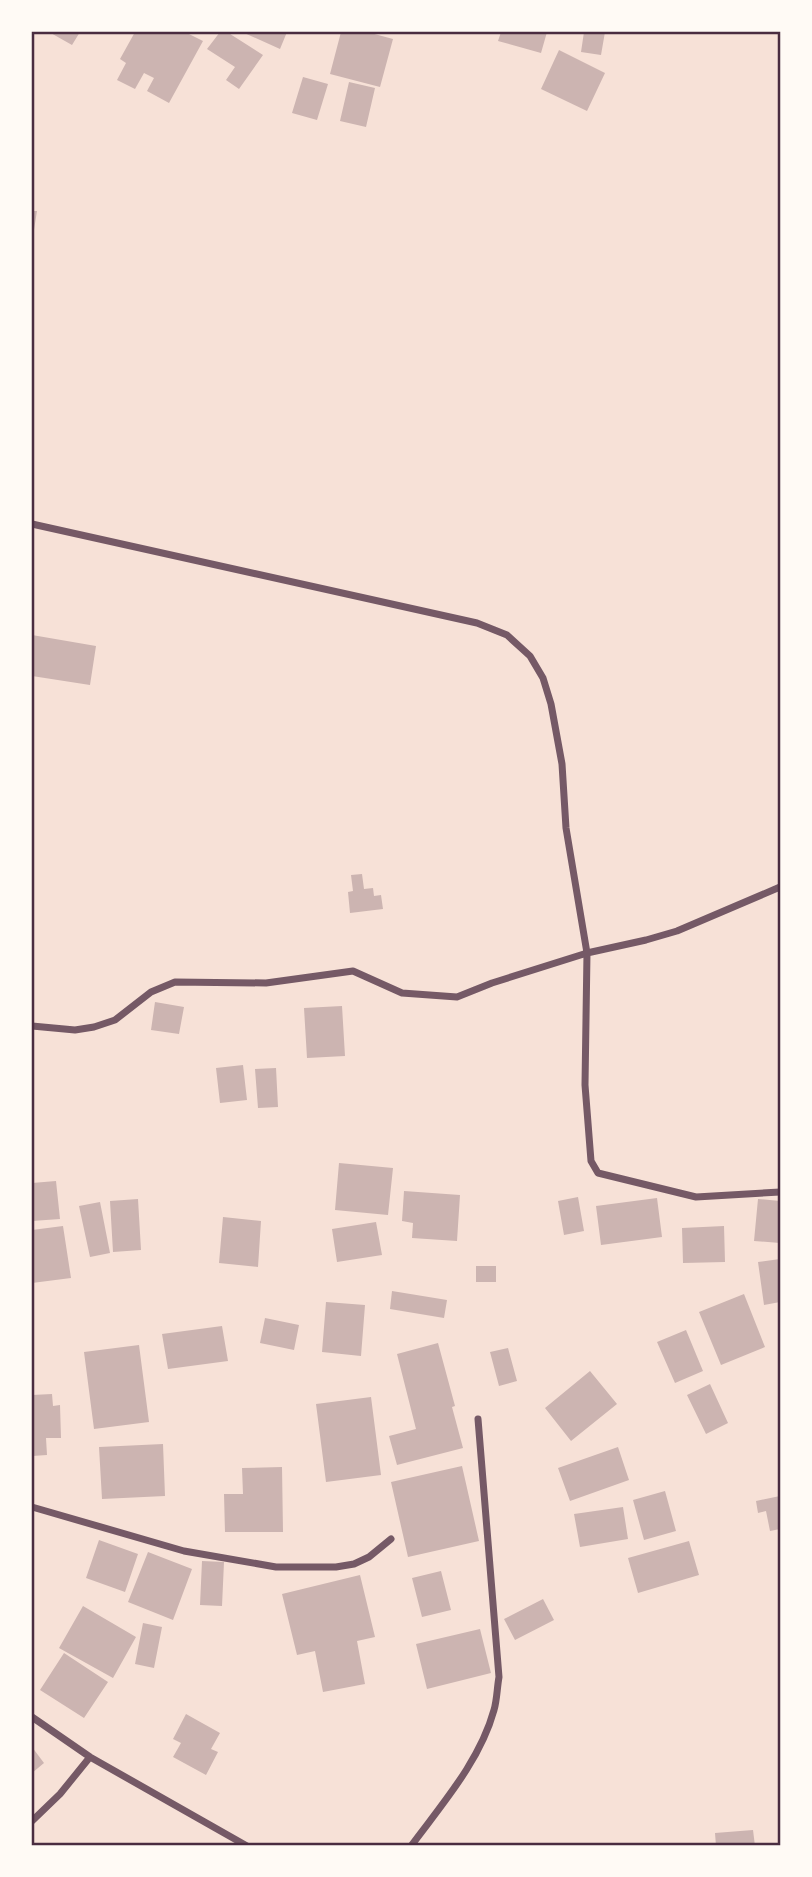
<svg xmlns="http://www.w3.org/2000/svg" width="812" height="1877" viewBox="0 0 812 1877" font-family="Cabin,sans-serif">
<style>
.building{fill:#ccb4b1}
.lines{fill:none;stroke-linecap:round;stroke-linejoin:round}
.minor{stroke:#755966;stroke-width:7}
.neatline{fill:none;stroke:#4a2c40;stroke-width:2.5}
</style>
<rect width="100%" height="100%" fill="#f7e1d7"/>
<path class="building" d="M49 32H80L72 45Z
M135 32H185L203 41 169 103 147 91 154 78 144 73 135 89 117 80 126 63 120 59Z
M220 32H227L263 55 239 89 226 80 235 67 207 49Z
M242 32H287L280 49Z
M341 32H367L393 39 380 87 330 74Z
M501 32H547L541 53 498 41Z
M584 32H605L601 55 581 52Z
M559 50 605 73 587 111 541 89Z
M303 77 328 84 317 120 292 113Z
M349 82 375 88 366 127 340 121Z
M32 211H37L33 236 32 235Z
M32 635 96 646 90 685 32 676Z
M362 874 364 889 373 888 374 896 381 895 383 909 350 913 348 892 353 891 351 875Z
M155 1002 184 1007 179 1034 151 1030Z
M342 1006 345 1056 307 1058 304 1008Z
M243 1065 247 1100 220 1103 216 1068Z
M276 1068 278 1107 258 1108 255 1069Z
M339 1163 393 1168 388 1215 335 1210Z
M56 1181 60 1219 32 1221V1183Z
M404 1191 460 1195 457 1241 412 1238 413 1223 402 1221Z
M578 1197 584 1231 564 1235 558 1201Z
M657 1198 662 1237 601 1245 596 1206Z
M138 1199 141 1250 113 1252 110 1201Z
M758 1199 780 1201V1243L754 1241Z
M100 1202 110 1253 90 1257 79 1206Z
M223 1217 261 1221 258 1267 219 1263Z
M376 1222 382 1255 337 1262 332 1229Z
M63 1226 71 1278 32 1283V1230Z
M724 1226 725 1262 683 1263 682 1228Z
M780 1259V1302L764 1305 758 1262Z
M476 1266H496V1282H476Z
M392 1291 447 1300 444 1318 390 1309Z
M744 1294 765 1347 721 1365 699 1312Z
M326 1302 365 1305 361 1356 322 1352Z
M265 1318 299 1325 294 1350 260 1343Z
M222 1326 228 1361 168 1369 162 1334Z
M686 1330 703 1371 675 1383 657 1342Z
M438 1343 455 1406 452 1407 463 1448 397 1465 389 1436 416 1429 397 1354Z
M139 1345 149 1422 94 1429 84 1352Z
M508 1348 517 1381 499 1386 490 1352Z
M590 1371 617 1404 571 1441 545 1408Z
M710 1384 728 1423 706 1434 687 1395Z
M52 1394 53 1406 60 1405 61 1438H46L47 1455 32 1456V1395Z
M371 1397 381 1475 326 1482 316 1404Z
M163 1444 165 1496 102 1499 99 1447Z
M618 1447 629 1480 570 1501 558 1468Z
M462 1466 479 1541 408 1557 391 1482Z
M282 1467 283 1532H225L224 1494H243L242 1468Z
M665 1491 676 1531 644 1540 633 1500Z
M780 1496V1529L770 1531 766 1511 758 1513 756 1501Z
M623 1507 628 1539 580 1547 574 1514Z
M99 1540 138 1554 125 1592 86 1578Z
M689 1541 699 1575 638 1593 628 1558Z
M148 1552 192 1569 173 1620 128 1602Z
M202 1561 224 1562 222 1606 200 1605Z
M441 1571 451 1610 422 1617 412 1578Z
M360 1575 375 1637 357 1641 365 1684 323 1692 315 1651 297 1655 282 1594Z
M543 1599 554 1620 515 1640 504 1619Z
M83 1606 136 1637 113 1678 59 1648Z
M143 1623 162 1627 154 1668 135 1664Z
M480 1629 491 1673 427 1689 416 1644Z
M64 1653 108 1682 84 1718 40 1690Z
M186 1714 220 1733 211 1749 218 1752 206 1775 173 1757 181 1743 173 1739Z
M32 1747 44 1763 32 1773Z
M753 1830 755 1846H716L715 1833Z"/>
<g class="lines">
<path class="minor" d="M32 524 477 623 507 635 530 656 543 678 551 704 562 764 566 828 587 953 585 1085 591 1161 598 1173 696 1197 780 1192
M32 1026 75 1030 94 1027 115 1020 151 992 175 982 266 983 353 971 402 993 457 997 492 983 587 953 646 940 677 931 780 887
M32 1507 184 1551 276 1567H336L354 1564 369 1557 391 1539
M32 1717 90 1757 247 1846
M32 1821 60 1794 90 1757
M411 1846C442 1804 480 1761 494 1710 497 1700 497 1688 499 1677L478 1419"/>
</g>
<rect width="812" height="1877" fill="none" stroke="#fffaf5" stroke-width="66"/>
<rect x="33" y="33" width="746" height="1811" class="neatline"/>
</svg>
